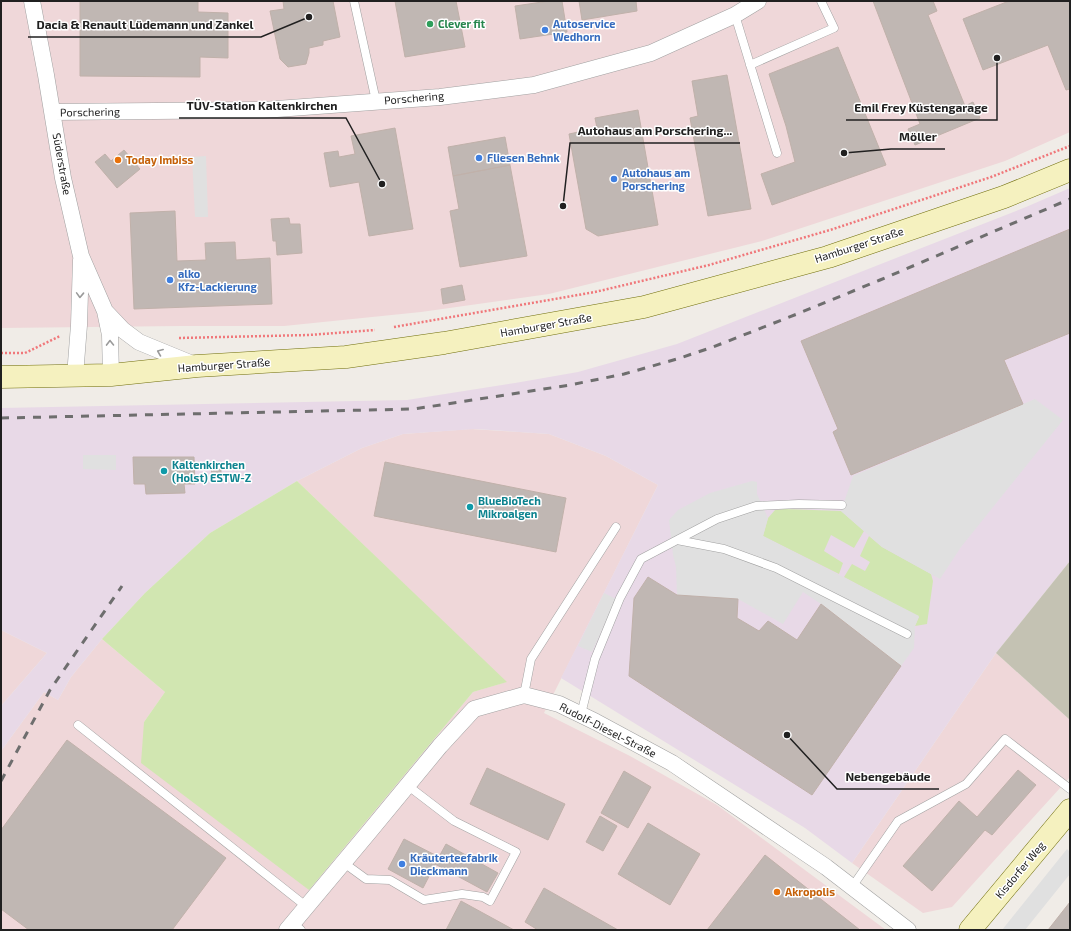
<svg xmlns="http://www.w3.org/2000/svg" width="1071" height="931" viewBox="0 0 1071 931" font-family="'Exo 2',sans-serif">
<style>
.commercial{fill:#efd7d9}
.industrial{fill:#e8d9e7}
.construction{fill:#c4c2b3}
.grass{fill:#d1e6b1}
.parking{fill:#e0e0e0}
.building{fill:#c0b7b3;stroke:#c0b1aa}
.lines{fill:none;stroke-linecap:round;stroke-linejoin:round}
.lane-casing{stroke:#a1a1a1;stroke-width:9}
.street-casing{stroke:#a1a1a1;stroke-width:17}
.secondary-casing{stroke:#716f0d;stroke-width:23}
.path{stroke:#f0777a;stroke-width:2.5;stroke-dasharray:2 2;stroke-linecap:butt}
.lane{stroke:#fff;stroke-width:8}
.street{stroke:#fff;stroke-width:16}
.secondary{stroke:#f5f1bf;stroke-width:22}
.rail{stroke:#6e6e6e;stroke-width:3;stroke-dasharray:8 8;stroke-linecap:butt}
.oneway{stroke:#9b9b9b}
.leisure-dot{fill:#2e9e5b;stroke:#fff;stroke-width:1.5}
.shop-dot{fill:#3f7fe0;stroke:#fff;stroke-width:1.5}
.food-dot{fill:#e8710a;stroke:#fff;stroke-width:1.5}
.culture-dot{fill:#0f9aa8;stroke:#fff;stroke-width:1.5}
.labels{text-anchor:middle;stroke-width:3;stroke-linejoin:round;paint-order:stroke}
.leisure-label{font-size:11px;font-weight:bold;fill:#27864d;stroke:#fff;text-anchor:start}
.shop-label{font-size:11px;font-weight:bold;fill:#366cbe;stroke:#fff;text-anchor:start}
.street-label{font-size:11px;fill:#202020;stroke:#fff}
.food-label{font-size:11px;font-weight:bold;fill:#c56008;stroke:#fff;text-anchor:start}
.culture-label{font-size:11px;font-weight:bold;fill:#0d838f;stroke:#fff;text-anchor:start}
.leader{fill:none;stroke:#202020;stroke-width:1.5}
.callout-dot{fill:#202020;stroke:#fff;stroke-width:1.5}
.callout-label{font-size:12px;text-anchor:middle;font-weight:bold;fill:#202020;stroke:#fff;stroke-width:3;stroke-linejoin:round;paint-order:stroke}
</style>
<rect width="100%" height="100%" fill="#f0ece7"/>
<path class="commercial" d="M1 1H1070V132L1005 161 762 241 549 294 421 312 284 326H181L1 328Z
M471 429 549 434 606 456 658 485 544 713 630 756 717 805 886 930H1V751L44 692 58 700 71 677 102 639 165 692 144 722 309 890 473 692 506 682 297 481 362 448 403 434Z
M1 630 47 653 1 706Z
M996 653 1070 720V777L952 907 923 913 852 863Z"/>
<path class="industrial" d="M1070 188V561L996 653 852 863 805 828 561 678 658 485 606 456 549 434 475 429 403 434 362 448 297 481 210 533 145 593 102 639 71 677 58 700 44 692 1 751V706L47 653 1 630V408L407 400 515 383 578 372 677 344 1026 207Z"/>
<path class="construction" d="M1070 561V720L996 653Z"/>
<path class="grass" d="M297 481 507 682 473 692 309 890 141 763 144 722 165 692 102 639 145 593 210 533Z
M785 509 841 511 864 531 854 548 831 535 824 551 843 563 839 574 763 536 768 518 775 510Z
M869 536 882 547 931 574 933 581 927 624 915 626 919 617 844 577 852 564 865 571 870 562 860 556Z"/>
<path class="parking" d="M206 156 208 217H195L192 157Z
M1035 399 1063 420 961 547 940 579 882 547 841 511 853 476Z
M83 455H116V470L83 469Z
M752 481 757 482V494L768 518 763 536 919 616 915 626 914 648 901 666 821 604 803 592 783 624 738 599 677 595 676 567 673 555 669 520 678 510 710 493Z
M604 593 616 599 592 652 578 646Z
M1067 849 1070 852V874L1025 930H1002Z"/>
<path class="building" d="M80 1H198V12L228 13V58L200 57V77L80 76Z
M283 1H333L340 37 323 41V45L309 48V53L306 64 288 67 280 59 270 11 284 9Z
M395 1H456L465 47 405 57Z
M549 1H562L567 32 520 39 515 6Z
M579 1H636L637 11 582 20Z
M873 1H933L937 11 928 15 965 106 973 102 980 118 915 145 908 129 920 124Z
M1009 1H1070V89L1066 90 1048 45 983 70 963 19Z
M838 47 886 165 772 205 761 174 795 162 786 126 769 74Z
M727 75 751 209 708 216 690 118 698 116 692 81Z
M638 110 658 225 598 236 586 229 569 134 597 128 595 118Z
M395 128 413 229 369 236 359 182 330 187 324 153 338 151 339 157 355 154 351 136Z
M505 137 510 165 453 176 448 147Z
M124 150 140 169 117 188 95 162 105 154 111 161Z
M510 165 527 256 460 267 450 211 459 209 453 176Z
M175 211 177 261 206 260 205 243 235 242 236 260 270 258 272 304 134 309 130 213Z
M289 218 290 224H300L302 253 277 255 276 241H273L271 219Z
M1070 229V333L1004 360 1023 404 851 475 833 432 838 429 801 341Z
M462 285 465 300 443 304 441 289Z
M133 457H194L195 484H184L185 493 146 494 145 484H134Z
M385 462 566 498 556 552 374 516Z
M211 467H221V475H212Z
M648 577 677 595 738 599 737 618 759 631 768 621 797 640 821 604 901 666 812 795 629 676 634 598Z
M67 740 226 858 172 930H29L1 909V830Z
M487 768 565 804 548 840 470 804Z
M1018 770 1036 785 992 835 985 830 932 891 903 866 959 801 977 817Z
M624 771 651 787 628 828 601 813Z
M600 816 617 826 603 851 586 842Z
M648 823 700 854 670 905 618 874Z
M404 839 439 857 423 888 388 869Z
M446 844 498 873 487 892 435 864Z
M765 855 860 930H707Z
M544 888 618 930H538L525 922Z
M461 901 514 930H446Z
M1070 902V930H1048Z"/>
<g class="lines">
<defs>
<path id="lane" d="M354 1 376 101
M735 15 777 153
M750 65 834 28 821 1
M677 540 717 519 756 506 799 504 842 505
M524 695 531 659 616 527
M581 714 595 659 620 598 641 559 677 540 724 549 776 568 907 634
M78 725 307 907
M344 863 366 879 390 880 424 900 462 894 483 897 490 901 516 852 454 821 407 785
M852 887 898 821 966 784 1005 739 1070 789
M293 923 301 930"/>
<path id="street" d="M32 1 46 75 63 178 81 256 105 311 110 335 111 375
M53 112 263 110 440 97 534 85 651 53 735 15 758 1
M105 311 123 330 139 342 195 365
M75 376 79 325 81 260
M287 930 369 832 440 746 474 709 524 695 559 704 596 722 672 763 826 867 908 930"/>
<path id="secondary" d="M1 377 111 375 197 366 346 357 444 343 644 307 828 257 1004 197 1070 170
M970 930 1070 810"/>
</defs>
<use href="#lane" class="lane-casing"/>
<use href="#street" class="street-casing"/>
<use href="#secondary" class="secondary-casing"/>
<path class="path" d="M394 327 595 292 709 265 830 230 991 177 1070 146
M179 338 309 335 375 330
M1 353H25L60 336"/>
<use href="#lane" class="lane"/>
<use href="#street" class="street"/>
<use href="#secondary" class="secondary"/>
<path class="rail" d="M1 418 414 409 570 385 624 374 677 359 713 347 797 314 880 280 1070 199
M1 781 50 690 122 586"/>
</g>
<defs><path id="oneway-chevron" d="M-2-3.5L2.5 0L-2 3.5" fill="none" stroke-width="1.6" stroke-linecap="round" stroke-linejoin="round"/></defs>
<g class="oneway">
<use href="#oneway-chevron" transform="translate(80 295) rotate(92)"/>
<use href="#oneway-chevron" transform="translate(110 343) rotate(-91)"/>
<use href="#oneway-chevron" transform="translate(160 352) rotate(-158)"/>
</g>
<circle class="leisure-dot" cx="430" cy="24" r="4"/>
<g class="shop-dot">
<circle cx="545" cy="30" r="4"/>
<circle cx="479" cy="158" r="4"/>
<circle cx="614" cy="179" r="4"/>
<circle cx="170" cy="280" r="4"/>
<circle cx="402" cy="864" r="4"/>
</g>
<g class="food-dot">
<circle cx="118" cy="160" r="4"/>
<circle cx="777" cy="892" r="4"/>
</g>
<g class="culture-dot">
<circle cx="164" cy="471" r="4"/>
<circle cx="470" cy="507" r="4"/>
</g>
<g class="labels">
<g class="leisure-label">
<text x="438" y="28">Clever fit</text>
</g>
<g class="shop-label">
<text x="553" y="28">Autoservice<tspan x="553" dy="13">Wedhorn</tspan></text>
<text x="487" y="162">Fliesen Behnk</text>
<text x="622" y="177">Autohaus am<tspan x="622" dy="13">Porschering</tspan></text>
<text x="178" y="278">alko<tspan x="178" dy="13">Kfz-Lackierung</tspan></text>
<text x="410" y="862">Kräuterteefabrik<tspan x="410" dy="13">Dieckmann</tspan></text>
</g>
<g class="street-label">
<text transform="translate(414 98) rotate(-5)" y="4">Porschering</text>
<text transform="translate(90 112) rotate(-1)" y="4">Porschering</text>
<text transform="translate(62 164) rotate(80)" y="4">Süderstraße</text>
<text transform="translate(859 245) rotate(-18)" y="4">Hamburger Straße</text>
<text transform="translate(546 325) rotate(-10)" y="4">Hamburger Straße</text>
<text transform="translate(224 365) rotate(-4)" y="4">Hamburger Straße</text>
<text transform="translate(608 730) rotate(27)" y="4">Rudolf-Diesel-Straße</text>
<text transform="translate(1020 870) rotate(-50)" y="4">Kisdorfer Weg</text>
</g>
<g class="food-label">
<text x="126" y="164">Today Imbiss</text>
<text x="785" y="896">Akropolis</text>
</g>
<g class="culture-label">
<text x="172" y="469">Kaltenkirchen<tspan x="172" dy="13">(Holst) ESTW-Z</tspan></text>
<text x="478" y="505">BlueBioTech<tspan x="478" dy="13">Mikroalgen</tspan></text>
</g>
</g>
<path class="leader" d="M309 17L261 37H28M382 184L346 118H179M997 58L997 120H846M563 206L570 143H740M844 153L891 149H945M787 735L837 789H939"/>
<g class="callout-dot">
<circle cx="309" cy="17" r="4"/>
<circle cx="382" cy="184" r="4"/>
<circle cx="997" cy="58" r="4"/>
<circle cx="563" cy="206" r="4"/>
<circle cx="844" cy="153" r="4"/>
<circle cx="787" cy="735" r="4"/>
</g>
<g class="callout-label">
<text x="145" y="29">Dacia &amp; Renault Lüdemann und Zankel</text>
<text x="262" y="110">TÜV-Station Kaltenkirchen</text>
<text x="921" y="112">Emil Frey Küstengarage</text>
<text x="655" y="135">Autohaus am Porschering...</text>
<text x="918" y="141">Möller</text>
<text x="888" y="781">Nebengebäude</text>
</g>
<rect width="1071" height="931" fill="none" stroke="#202020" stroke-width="4"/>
</svg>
